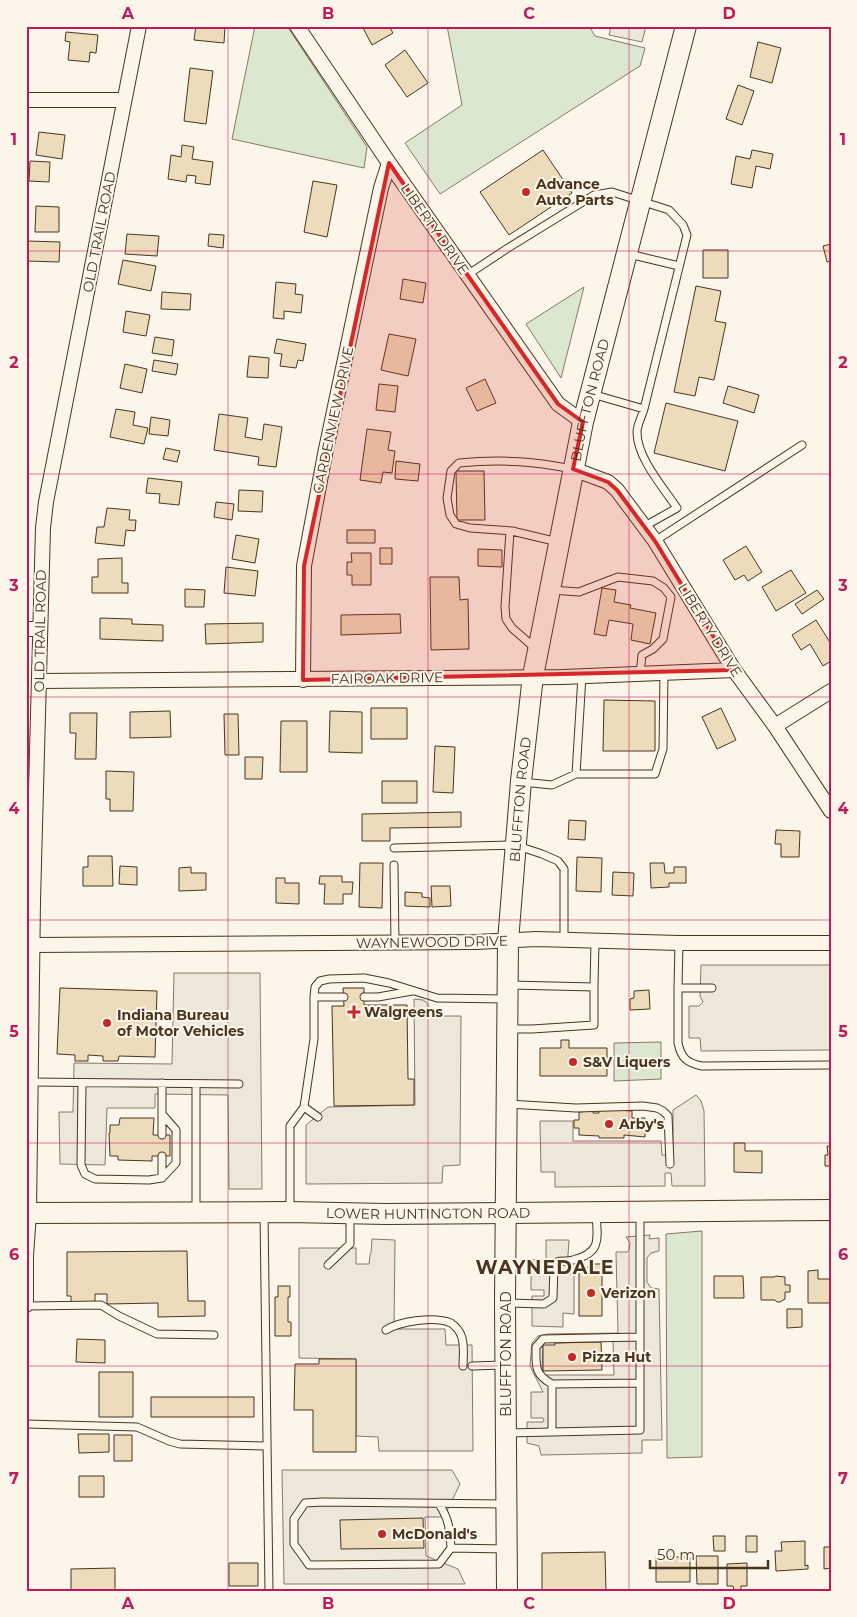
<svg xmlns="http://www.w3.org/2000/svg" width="857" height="1617" viewBox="0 0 857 1617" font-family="Montserrat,sans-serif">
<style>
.green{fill:#dce7d0;stroke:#887966}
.parking{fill:#ede7d9;stroke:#887966;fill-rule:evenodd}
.building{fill:#ecdcbc;stroke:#4a3520}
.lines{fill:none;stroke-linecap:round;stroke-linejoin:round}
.lane-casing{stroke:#4a3520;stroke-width:9}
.street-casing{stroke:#4a3520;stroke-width:16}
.secondary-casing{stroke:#4a3520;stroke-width:22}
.lane{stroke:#fbf6e9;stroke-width:7}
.street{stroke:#fbf6e9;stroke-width:14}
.secondary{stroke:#fbf6e9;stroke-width:20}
.marked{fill:#d62828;fill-opacity:0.2;stroke:#d62828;stroke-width:4;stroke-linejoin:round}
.grid{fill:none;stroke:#c2185b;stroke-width:1;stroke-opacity:0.55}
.poi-dot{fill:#c62828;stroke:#fbf6e9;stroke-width:2}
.labels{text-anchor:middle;stroke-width:4;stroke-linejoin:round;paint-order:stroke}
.poi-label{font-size:14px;font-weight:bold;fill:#4a3520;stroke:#fbf6e9;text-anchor:start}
.street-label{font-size:14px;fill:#4a3520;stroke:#fbf6e9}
.district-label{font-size:19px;font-weight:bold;letter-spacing:1px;fill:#4a3520;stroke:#fbf6e9}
.neatline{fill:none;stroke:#c2185b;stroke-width:2}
.grid-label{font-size:16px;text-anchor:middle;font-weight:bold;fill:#c2185b}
</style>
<rect width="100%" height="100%" fill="#fbf6e9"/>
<path class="green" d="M255 26H287L367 147 364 168 232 139Z
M447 26H589L595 36 645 48 640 66 440 194 405 143 462 105Z
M584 287 561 378 526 324Z
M661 1042V1079L614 1081V1043Z
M702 1231V1457L667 1458 666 1234Z"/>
<path class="parking" d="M611 26H646L642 42 609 35Z
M701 965H831V1050L701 1051 700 1038H689V1006H699L703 1002 700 996Z
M174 973H260L262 1189H229L228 1095 155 1094V1108H107L105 1165 60 1164 59 1112H73L74 1063 172 1064Z
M414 999 423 1000 427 1003 429 1007 430 1016H461L460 1165 443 1166 442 1183 306 1184V1125L328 1107 415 1105Z
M696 1095 701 1101 704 1111 705 1186H672L671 1173H665V1186L555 1187V1172H541L540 1121H573V1141H661L662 1155H673V1110Z
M650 1235 649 1239 659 1238V1251L651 1253 647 1258V1282L651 1288 659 1289 662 1440H642V1453L541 1455 539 1446 527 1443V1422H543L544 1420 543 1418H531V1392H543L530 1366 532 1343 538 1336 548 1334 618 1333 616 1252H627L629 1250 630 1243 626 1237ZM613 1341 614 1375H545L542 1371 543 1342Z
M372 1239 395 1240 394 1329H445L446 1345H472L473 1451H379L378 1437 356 1436V1359L299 1358V1248H356V1264H369L370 1255 371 1253Z
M546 1240H569L567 1270H562L561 1274H574V1314L563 1313V1327L532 1326V1296H544V1290H531V1260H546Z
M282 1470H452L460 1484 444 1517H425L426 1556 458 1569 465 1584H284Z"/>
<path class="building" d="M196 26H225L224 43 194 40Z
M362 26H389L393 33 372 45Z
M66 32 98 35 96 53 90 52 89 62 68 60 70 42 65 41Z
M758 42 781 48 772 83 750 77Z
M405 50 428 83 407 97 385 65Z
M190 68 213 71 206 124 184 121Z
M738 85 754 91 742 125 726 119Z
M39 132 65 135 62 159 36 155Z
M182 145 194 147 192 159 213 162 210 185 195 183 196 176 187 175 186 182 168 179 171 155 181 157Z
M543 150 572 193 509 235 480 192Z
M752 150 773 154 770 169 756 166 752 188 731 184 736 156 750 159Z
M30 161 50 162 49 182 29 181Z
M313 181 337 185 327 237 304 232Z
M36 206 59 207V232H35Z
M127 234 159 236 157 256 125 254Z
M209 234 224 235 223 248 208 246Z
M27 241 60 242 59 262 26 261Z
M831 244V261L827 262 823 246Z
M703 250H728V278H703Z
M123 260 156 266 151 291 118 284Z
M403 279 426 283 423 303 400 299Z
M276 282 296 284 295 294 303 295 301 313 284 311V319L273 318Z
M696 286 721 291 715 321 726 323 714 380 699 377 695 396 674 392Z
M162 292 191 294 190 310 161 309Z
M126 311 150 315 146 336 123 332Z
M389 334 416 339 408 376 381 370Z
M155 337 174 340 172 356 152 353Z
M277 339 306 344 303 361 298 360 296 368 280 366 282 354 274 353Z
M249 356 269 358 268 378 247 377Z
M154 360 178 364 176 375 152 371Z
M125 364 147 369 142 393 120 388Z
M485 379 496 403 477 411 466 388Z
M379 384 398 386 395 412 376 410Z
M728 386 759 395 754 413 723 403Z
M666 403 738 421 725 471 654 453Z
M116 409 135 412 133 425 148 428 144 444 110 437Z
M219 414 248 418 245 437 262 440 264 424 282 427 276 467 258 465 259 457 214 450Z
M151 417 170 420 168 436 149 434Z
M367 429 391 432 388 450 395 451 392 473 383 472 381 483 360 480Z
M166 448 180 451 177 462 163 459Z
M396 461 420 464 418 481 395 479Z
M456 471H484L485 520H457Z
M148 478 182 482 179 505 159 503 160 494 146 493Z
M239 490 263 491 262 512 238 511Z
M216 502 234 504 232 520 214 517Z
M107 508 130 510 129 520H136L135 531 126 530 124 546 95 543 97 527H104Z
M347 530H375V543H347Z
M236 535 259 539 255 563 232 559Z
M746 546 762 572 748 581 744 575 735 580 723 560Z
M380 548H392V564H380Z
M478 549 502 550V567L478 566Z
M351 553H371V585H352V575H347V562H352Z
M122 558V583H128V593H92V577H98V559Z
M226 567 258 571 255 596 224 593Z
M791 570 806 593 776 611 762 587Z
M430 577H459L460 600 468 599 469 649 431 650Z
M602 588 616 590 614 602 631 605 630 608 656 613 650 644 631 640 633 624 609 620 606 636 594 634Z
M185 589 205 590 204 607H185Z
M817 590 824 599 802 614 795 604Z
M400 614 401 633 341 635V615Z
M100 618 132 619V624L163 625V641L100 639Z
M816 620 831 644V661L823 666 810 644 801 650 792 635Z
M263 623V642L206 644 205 624Z
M604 700 655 701V751H603Z
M371 708H407V739H371Z
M721 708 736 740 717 749 702 717Z
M170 711 171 737 130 738V712Z
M330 711 362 712V753L329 752Z
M70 713H97L96 759H75L76 733H70Z
M224 714H238L239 755H225Z
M281 721H307V772H280Z
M435 746 455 747 453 793 433 792Z
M245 757H263L262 779H245Z
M106 771 134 772 133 811H110V799H106Z
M382 781H417V803H382Z
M461 812V827L390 828V841H362V814Z
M569 820 586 821 585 840 568 839Z
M776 830 800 831 799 857H781V844H775Z
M88 856H112L113 886H83V867H88Z
M577 857 602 858 601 892 576 891Z
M360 863H383L382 908 359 907Z
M650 863H664L665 873H674V867H686V883H669V887L651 888Z
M120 866 137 867V885L119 884Z
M191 867V873H206V890L179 891V868Z
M613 872 634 873 633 896 612 895Z
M320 876H342V882H353L352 894H343V904H324L325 884H319Z
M276 878H285V883H299V904L276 903Z
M431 886H450L451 906 432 907Z
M405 892 422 893V897L430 898V907L405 906Z
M60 988 157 991 155 1057 119 1056 118 1061H103V1056L88 1055V1061H75V1055L57 1054Z
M343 988H364V1005H407L408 1079H414V1105L334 1106 332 1006H344Z
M649 990 650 1009 630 1010V999L634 998V991Z
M561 1040H569V1048H607V1076H540V1048H561Z
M599 1109 632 1111V1118H645V1137L624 1135V1138H599V1136L579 1135V1128H574V1120H579V1112L593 1111V1113H599Z
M120 1118H154L153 1135H170V1156H152V1161L118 1160V1156H110L109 1133H110V1125H119Z
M734 1143H745V1151H762V1173L734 1172Z
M827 1146H831V1166H825V1155H828Z
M187 1251 188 1301H205V1316L158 1317V1303L107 1304V1294H95V1305H71V1296H67V1252Z
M594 1264H602V1316H579V1271Z
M818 1270V1279H831V1303H808V1271Z
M714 1276H743L744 1298H714Z
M776 1276 785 1277V1285H790V1292H785V1299L780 1302H777L775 1300H761V1277H774Z
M278 1286H290V1297H288V1322H291V1336H275V1297H278Z
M787 1309H802V1327L787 1328Z
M77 1339 105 1340V1363L76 1362Z
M601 1342 602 1370 543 1371V1345H555V1343Z
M319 1359H356V1452H313V1410H294L295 1364H319Z
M99 1372H133V1417H99Z
M151 1397H254V1417H151Z
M78 1434H109V1452L79 1453Z
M114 1435H132V1461H114Z
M79 1476H104V1497H79Z
M423 1518 424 1548 341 1549 340 1520Z
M713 1536H725V1551H714Z
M746 1536H757V1552H746Z
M805 1541V1566L808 1565V1569L776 1571 775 1551H782L781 1542Z
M824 1547H831V1568L824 1569Z
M605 1552 606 1591H542V1553Z
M696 1556H718V1584H697Z
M656 1557H690V1582H656Z
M229 1563H258V1586H229Z
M747 1563V1586H741V1590H734L733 1586H727V1564Z
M115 1568V1591H123H71V1569Z"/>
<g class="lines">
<defs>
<path id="lane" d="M629 254 679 266
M467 275 508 248 594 195 612 192 669 210 683 225 687 235 644 409 592 394
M643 527 677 508C663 487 637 458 637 432 637 425 642 416 644 409
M510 531 505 607 506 619 512 628 535 648
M655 541 802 445
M558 542 512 531 470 528 456 524 450 515 447 498 451 471 459 463C499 459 532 461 572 469
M552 590 579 592 618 577 653 581 664 588 671 597 663 639 653 649 642 655 640 674
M576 774H655L663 749 664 673
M522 782 552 785 576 774 582 676
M394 848 515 845 542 854 558 861 564 869V940
M394 865 395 943
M679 943 678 988H712
M510 985 594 987 595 941
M678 988V1043C681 1058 687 1063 702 1066L831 1065
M314 997H344
M364 997H378L412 991
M510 1029H532L594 1025V987
M30 1082 239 1084
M82 1083 81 1165 85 1174 95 1179 149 1180 162 1178 176 1163V1130L162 1114V1083
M196 1084V1211
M507 1104 576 1108 643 1106 657 1108 663 1111 668 1116 670 1164
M304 1107 318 1117
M162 1135V1114
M162 1156V1178
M290 1211V1126L304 1107 314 1039V997L315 987 320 981 329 979 364 978 389 983 437 998 505 999
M264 1213 269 1591
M328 1265 350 1244V1216
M506 1303 544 1304 553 1298 554 1265 557 1262C562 1260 568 1262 573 1260 601 1253 598 1240 596 1215
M26 1306 101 1305 119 1316 157 1334 214 1335
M386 1330C400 1321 435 1316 451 1323 455 1326 459 1330 461 1335 465 1344 463 1356 463 1366
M472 1366 504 1365
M552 1384C534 1374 536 1366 536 1347L543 1339 640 1337
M26 1424 137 1427 169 1441 180 1444 267 1446
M552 1432V1384L640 1383
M507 1433 640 1430V1215
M439 1504C449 1519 450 1530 451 1548L439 1564 309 1565 294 1544V1519L305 1503 323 1502 504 1504
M451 1548 506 1549"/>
<path id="street" d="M297 26 389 163 558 404 583 422
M26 100H124
M573 469 608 482 617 490 655 541 734 670 775 726 831 811
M26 629H40
M303 680 304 566 325 454 381 188 389 163
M39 681 563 677 734 670
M775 726 831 691
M33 945 476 942 536 939 679 943H831
M26 1305V1256L29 1213 33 901 43 528 46 502 139 26"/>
<g id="secondary">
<path id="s1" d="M26 1213 290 1212 386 1214 831 1210"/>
<path id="s2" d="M507 1591 505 1303 508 941 521 781 533 676 583 422 686 26"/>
</g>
</defs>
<use href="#lane" class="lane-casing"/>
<use href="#street" class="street-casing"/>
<use href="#secondary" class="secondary-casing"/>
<use href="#lane" class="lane"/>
<use href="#street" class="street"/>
<use href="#secondary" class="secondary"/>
</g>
<path class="marked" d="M389 163 558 404 583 422 573 469 608 482 617 490 655 541 734 670 303 680 304 566Z"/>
<path class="grid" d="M228 26V1591M428 26V1591M629 26V1591M26 251H831M26 474H831M26 697H831M26 920H831M26 1143H831M26 1366H831"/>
<g class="poi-dot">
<circle cx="526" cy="192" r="5"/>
<path d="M351.5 1004.5h5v5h5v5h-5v5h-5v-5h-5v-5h5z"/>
<circle cx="107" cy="1023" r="5"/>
<circle cx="573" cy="1062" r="5"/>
<circle cx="609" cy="1124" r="5"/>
<circle cx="591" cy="1293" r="5"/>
<circle cx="572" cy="1357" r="5"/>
<circle cx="382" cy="1534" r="5"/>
</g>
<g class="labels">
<g class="poi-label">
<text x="536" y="189">Advance<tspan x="536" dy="16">Auto Parts</tspan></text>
<text x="364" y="1017">Walgreens</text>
<text x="117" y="1020">Indiana Bureau<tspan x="117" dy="16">of Motor Vehicles</tspan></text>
<text x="583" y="1067">S&amp;V Liquers</text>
<text x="619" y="1129">Arby's</text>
<text x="601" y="1298">Verizon</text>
<text x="582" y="1362">Pizza Hut</text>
<text x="392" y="1539">McDonald's</text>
</g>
<g class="street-label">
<text transform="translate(435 229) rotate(55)" y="5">LIBERTY DRIVE</text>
<text transform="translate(99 232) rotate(-79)" y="5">OLD TRAIL ROAD</text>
<text dy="5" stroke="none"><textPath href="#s2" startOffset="1198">BLUFFTON ROAD</textPath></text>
<text transform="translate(333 420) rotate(-78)" y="5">GARDENVIEW DRIVE</text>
<text transform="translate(710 630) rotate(58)" y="5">LIBERTY DRIVE</text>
<text transform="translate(40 631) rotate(-89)" y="5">OLD TRAIL ROAD</text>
<text transform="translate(387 678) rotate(-1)" y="5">FAIROAK DRIVE</text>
<text dy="5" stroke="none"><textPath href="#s2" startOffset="792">BLUFFTON ROAD</textPath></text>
<text transform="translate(432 942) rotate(-1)" y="5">WAYNEWOOD DRIVE</text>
<text dy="5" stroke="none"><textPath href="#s1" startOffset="402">LOWER HUNTINGTON ROAD</textPath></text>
<text transform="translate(506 1354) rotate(-90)" y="5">BLUFFTON ROAD</text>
</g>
<g class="district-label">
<text x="545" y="1274">WAYNEDALE</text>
</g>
</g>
<rect width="857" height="1617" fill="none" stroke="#fbf6e9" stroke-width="55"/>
<path d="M650 1560v8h118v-8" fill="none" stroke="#4a3520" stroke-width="2.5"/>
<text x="657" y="1560" font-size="15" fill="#4a3520" stroke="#fbf6e9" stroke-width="4" paint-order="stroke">50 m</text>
<rect x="28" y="28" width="802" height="1562" class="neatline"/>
<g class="grid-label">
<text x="128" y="19">A</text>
<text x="328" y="19">B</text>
<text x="529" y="19">C</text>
<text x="729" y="19">D</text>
<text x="14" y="145">1</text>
<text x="843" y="145">1</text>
<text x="14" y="368">2</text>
<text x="843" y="368">2</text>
<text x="14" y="591">3</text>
<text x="843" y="591">3</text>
<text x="14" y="814">4</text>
<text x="843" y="814">4</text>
<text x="14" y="1037">5</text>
<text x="843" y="1037">5</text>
<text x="14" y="1260">6</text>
<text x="843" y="1260">6</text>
<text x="14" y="1484">7</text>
<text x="843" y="1484">7</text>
<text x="128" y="1609">A</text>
<text x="328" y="1609">B</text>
<text x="529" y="1609">C</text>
<text x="729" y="1609">D</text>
</g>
</svg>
